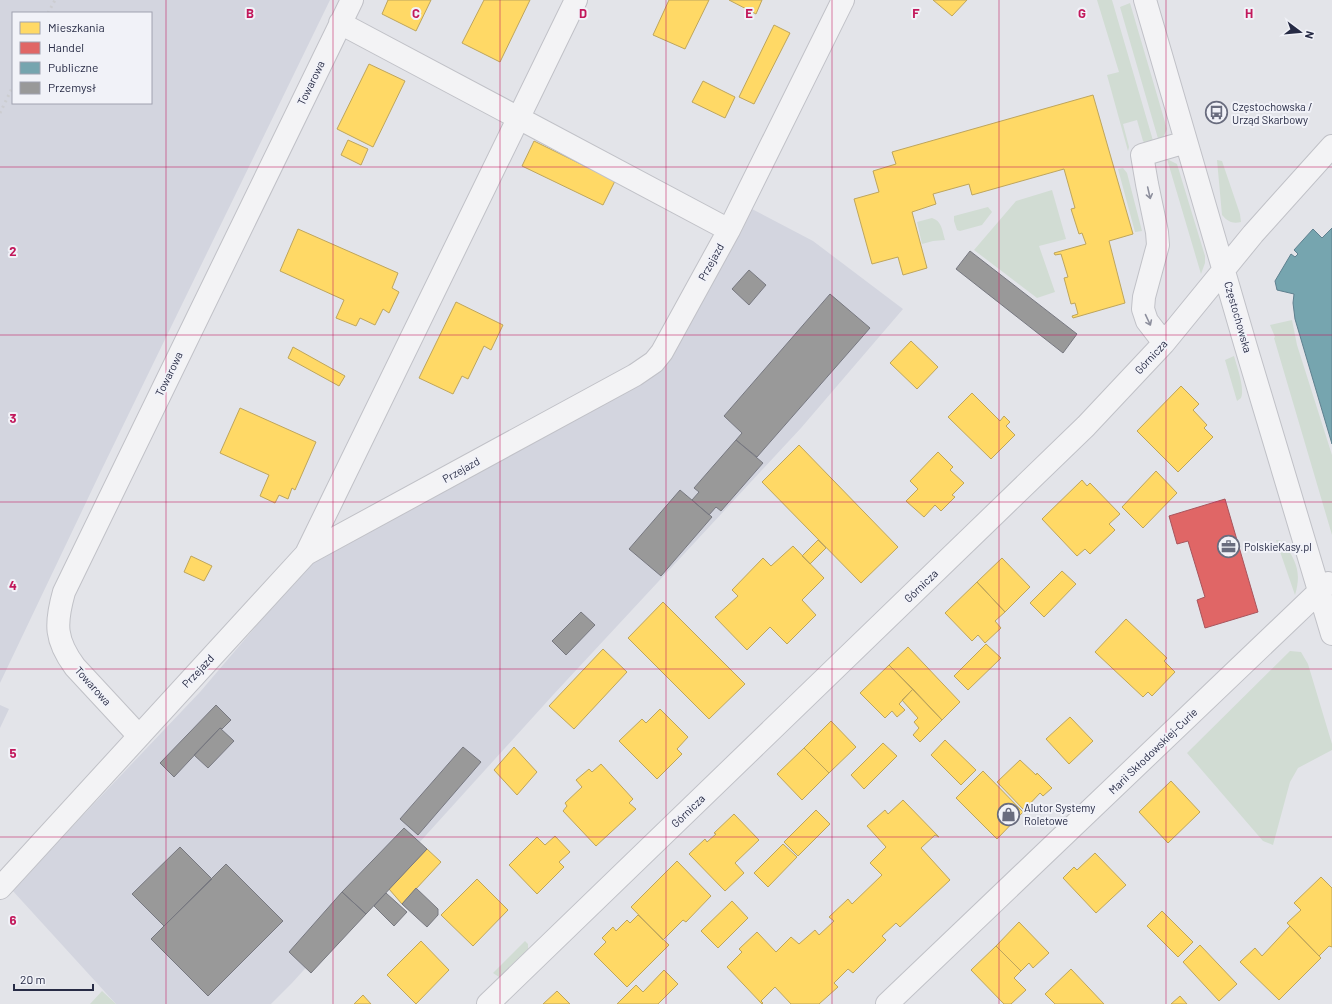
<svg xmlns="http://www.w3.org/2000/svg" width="1332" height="1004" viewBox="0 0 1332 1004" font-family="Barlow,sans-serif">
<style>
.built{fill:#d3d5df;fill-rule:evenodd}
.green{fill:#d1dcd3}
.homes{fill:#ffd966;stroke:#bea55c}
.shops{fill:#e06666;stroke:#a8545c}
.public{fill:#76a5af;stroke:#5e808f}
.industry{fill:#999;stroke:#777880}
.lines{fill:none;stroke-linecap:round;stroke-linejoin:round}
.minor-casing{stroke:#c0c1c7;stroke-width:24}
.minor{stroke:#f3f3f5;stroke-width:22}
.rail{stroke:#cccdd1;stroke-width:3;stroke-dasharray:2 4;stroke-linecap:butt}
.oneway{stroke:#8d8f9d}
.grid{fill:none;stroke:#c2185b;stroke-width:1;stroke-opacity:0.55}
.labels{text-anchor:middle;stroke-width:4;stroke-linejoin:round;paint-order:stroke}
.street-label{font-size:11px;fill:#272b45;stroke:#f1f2f8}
.poi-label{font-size:11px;fill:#272b45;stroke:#f1f2f8;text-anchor:start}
.grid-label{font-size:13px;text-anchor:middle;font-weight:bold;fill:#c2185b;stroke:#f1f2f8;stroke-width:4;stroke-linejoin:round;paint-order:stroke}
</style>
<rect width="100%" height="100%" fill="#e3e4e9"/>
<path class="built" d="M0 0H330L100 473 0 683ZM13 13H151V103H13Z
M750 208 813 241 903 309 801 428 553 695 292 983 271 1004H116L12 890 200 692 309 564 640 381Z
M0 705 9 709 0 728Z"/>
<path class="green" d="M1097 0H1112L1154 144H1146L1143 141 1137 120 1123 124 1129 147 1128 151 1107 75 1119 72Z
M1130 3 1167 129 1161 142H1159L1120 7Z
M1167 159 1177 164 1205 256V263L1201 274Z
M1217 160 1222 161 1240 214 1241 222C1233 224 1228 222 1222 215Z
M1123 168 1127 173 1142 231 1135 232 1118 169Z
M1052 190 1066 239 1039 246 1055 292 1037 298 974 250 1016 201Z
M988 207 992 212 982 225 960 231 957 230 954 221V216Z
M932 218C942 221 942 230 945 240L933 241 922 244 917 222Z
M1292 320 1297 345 1332 455V535L1274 338 1275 337 1270 325Z
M1234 356C1237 367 1245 388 1241 398L1237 401 1225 360Z
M1276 540 1282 541C1296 560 1302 572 1295 595Z
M1290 651 1301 652 1308 664 1332 744V750L1298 768 1290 782 1273 845 1263 841 1187 753Z
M525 941 528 944V949L499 977 493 973Z
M102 991 116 1004H90Z"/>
<path class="homes" d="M388 0H431L416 31 382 14Z
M484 0H530L500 62 462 43Z
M669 0H709L685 49 653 35Z
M729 0H762L756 14Z
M933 0H967L952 16Z
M774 25 790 33 754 104 739 97Z
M369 64 405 81 373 147 337 129Z
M703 81 735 97 725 118 692 102Z
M1093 95 1133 234 1109 241 1125 303 1073 318 1072 316 1078 314 1075 303 1071 304 1064 278 1068 277 1061 254 1055 255 1054 253 1086 244 1082 233 1079 234 1071 209 1075 208 1064 169 972 195 969 184 933 194 936 204 912 212 927 268 903 275 898 257 872 264 854 199 879 192 873 171 896 164 892 152Z
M348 140 368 149 361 165 341 155Z
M534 141 615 181 603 205 522 166Z
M298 229 398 273 392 288 399 292 389 313 383 309 375 325 360 318 356 326 336 318 344 300 280 271Z
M456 302 503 325 491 350 484 346 468 379 462 376 453 394 419 378Z
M911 341 938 367 917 389 890 363Z
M293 347 345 376 339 386 288 358Z
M1181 386 1199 404 1193 410 1207 425 1204 428 1213 437 1178 472 1137 431Z
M972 393 1000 421 1004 416 1010 422 1006 426 1015 435 991 459 948 417Z
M240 408 316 442 295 490 292 488 288 499 279 495 275 503 260 496 269 475 220 453Z
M799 445 898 547 861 583 762 482Z
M938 452 953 467 950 470 964 483 952 495 955 497 941 511 935 505 924 517 906 501 918 489 910 481Z
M1156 471 1177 493 1143 528 1122 507Z
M1082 480 1087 486 1090 483 1120 514 1109 524 1115 530 1090 554 1085 549 1077 556 1042 519Z
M818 540 826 548 810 564 802 556Z
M793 546 824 578 802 600 816 615 787 644 770 627 747 650 715 617 738 596 732 590 763 558 771 566Z
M191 556 212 566 204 581 184 572Z
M1002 558 1030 587 1005 612 977 582Z
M1062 571 1076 584 1044 617 1030 603Z
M977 582 1005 612 995 621 1001 628 985 643 978 635 972 641 945 613Z
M663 602 745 684 709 719 628 638Z
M1126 619 1167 658 1164 661 1175 672 1152 696 1148 692 1143 697 1095 652Z
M986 644 1001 658 968 690 954 676Z
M908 647 960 702 942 720 889 665Z
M603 649 627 672 574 729 549 706Z
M889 665 913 689 899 704 905 710 897 717 892 711 885 718 860 693Z
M913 689 942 720 920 742 913 735 919 728 914 722 918 718 902 700Z
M660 709 688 737 677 749 682 754 657 779 619 741 642 719 646 723Z
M1070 717 1093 741 1069 764 1046 739Z
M831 721 856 747 829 773 804 748Z
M945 740 976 770 961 785 931 755Z
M883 743 897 756 864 789 851 775Z
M514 747 537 772 517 795 494 770Z
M804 748 829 773 802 800 777 774Z
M1020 760 1036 775 1037 773 1052 788 1043 796 1040 793 1024 810 997 782Z
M601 764 633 799 629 803 636 809 596 846 563 811 567 806 565 803 582 787 576 780 589 769 592 772Z
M983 771 1023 812 997 839 956 798Z
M1171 781 1200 812 1168 843 1139 812Z
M903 800 939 837 935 835 921 848 950 880 900 927 896 923 882 936 886 940 853 973 848 969 834 983 838 987 819 1004H791L775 987 761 1001 763 1003 762 1004 727 967 742 952 739 949 757 932 776 952 791 937 799 944 815 930 819 935 834 921 829 917 848 899 852 904 882 875 870 863 886 847 867 826 885 810 888 814Z
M816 810 830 824 798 856 784 842Z
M734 814 759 840 735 863 744 873 725 891 689 854 705 839 707 842 716 834 714 833Z
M555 836 570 852 559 862 564 867 537 894 509 865 537 837 545 845Z
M783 844 797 857 768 887 754 873Z
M427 849 441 862 402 904 389 889Z
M1095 853 1126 885 1096 913 1063 878 1074 867 1077 870Z
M677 861 711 896 686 922 683 920 663 940 631 907Z
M1321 877 1332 888V947L1329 946 1319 956 1287 923 1301 910 1294 903Z
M477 879 508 910 473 946 441 915Z
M732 901 748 918 718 948 701 931Z
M1162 911 1193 942 1178 957 1147 926Z
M638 915 669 945 627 987 594 954 606 942 602 938 613 927 616 931 627 920 630 923Z
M1019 922 1049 953 1033 968 1029 963 1021 971 996 946Z
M1290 926 1321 958 1279 1000 1240 962 1255 948 1262 956Z
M421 941 449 970 416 1004 387 975Z
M1200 945 1237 984 1219 1001 1183 962Z
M996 946 1021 971 1014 978 1026 990 1011 1004H1004L971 970Z
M1071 969 1104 1004H1055L1045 994Z
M664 970 678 984 658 1004H617L636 985 643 992Z
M557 991 570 1004H543Z
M363 995 371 1004H354Z
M1180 996 1187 1004H1171Z"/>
<path class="shops" d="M1225 499 1258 612 1205 628 1197 600 1205 597 1188 541 1177 544 1169 516Z"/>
<path class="public" d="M1332 228V444L1295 319 1293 303 1294 294 1277 290 1275 281 1291 254 1295 257 1298 254 1294 250 1313 229 1322 238Z"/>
<path class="industry" d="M970 251 1077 334 1063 353 956 269Z
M749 270 766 285 749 305 732 289Z
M830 294 870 328 757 457 736 440 742 433 724 416Z
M736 440 763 463 721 511 716 507 709 515 692 500 699 492 694 488Z
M680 490 712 517 661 576 629 549Z
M581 612 595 625 566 655 552 641Z
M216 705 231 720 222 729 220 728 174 777 160 763Z
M220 728 234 741 208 768 194 755Z
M463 747 481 762 418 835 400 819Z
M404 828 427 849 366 914 342 892Z
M180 847 212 879 164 926 132 894Z
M226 864 283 921 208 996 151 939Z
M416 888 438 909V915L427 927 402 904Z
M342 892 366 914 311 973 289 952Z
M386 893 407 912 394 926 374 906Z"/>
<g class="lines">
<defs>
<path id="minor" d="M1145 0 1246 347 1332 634
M340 23 729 230
M1164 343 1147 321 1143 309 1144 297 1158 245 1157 232 1147 184 1142 155 1186 142
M306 554 576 0
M139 736 75 667C55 640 55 624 64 592L352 0
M0 888 306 554 635 375 654 362 662 352 729 230 843 0
M488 1004 1086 426 1164 343 1253 234 1332 146
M887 1004 1328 583"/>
</defs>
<use href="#minor" class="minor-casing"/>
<use href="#minor" class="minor"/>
<path class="rail" d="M48 13 55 0
M0 113 13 86"/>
</g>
<defs><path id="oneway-shaft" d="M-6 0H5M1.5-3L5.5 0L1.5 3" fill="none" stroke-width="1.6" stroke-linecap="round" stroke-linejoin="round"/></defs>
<g class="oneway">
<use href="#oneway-shaft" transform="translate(1149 193) rotate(77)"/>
<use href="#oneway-shaft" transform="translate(1148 320) rotate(65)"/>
</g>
<path class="grid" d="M166 0V1004M333 0V1004M500 0V1004M666 0V1004M832 0V1004M999 0V1004M1166 0V1004M0 167H1332M0 335H1332M0 502H1332M0 669H1332M0 837H1332"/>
<defs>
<symbol id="bus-ring" viewBox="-11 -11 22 22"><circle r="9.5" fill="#f1f2f8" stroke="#696c7e" stroke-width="1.5"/><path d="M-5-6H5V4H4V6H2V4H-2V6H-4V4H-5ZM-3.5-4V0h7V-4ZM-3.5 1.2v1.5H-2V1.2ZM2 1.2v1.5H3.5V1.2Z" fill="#696c7e"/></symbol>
<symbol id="office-ring" viewBox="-11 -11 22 22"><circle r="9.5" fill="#f1f2f8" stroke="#696c7e" stroke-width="1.5"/><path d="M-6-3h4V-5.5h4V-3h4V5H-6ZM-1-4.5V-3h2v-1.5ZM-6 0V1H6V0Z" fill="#696c7e"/></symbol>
<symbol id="shop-ring" viewBox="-11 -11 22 22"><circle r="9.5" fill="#f1f2f8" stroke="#696c7e" stroke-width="1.5"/><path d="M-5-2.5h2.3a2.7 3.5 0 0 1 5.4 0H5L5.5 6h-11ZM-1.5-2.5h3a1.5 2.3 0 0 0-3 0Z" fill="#696c7e"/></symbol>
</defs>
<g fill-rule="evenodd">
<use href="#bus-ring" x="1204" y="100" width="25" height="25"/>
<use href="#office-ring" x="1216" y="534" width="25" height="25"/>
<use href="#shop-ring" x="996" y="802" width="25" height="25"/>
</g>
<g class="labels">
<g class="street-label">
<text transform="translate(311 83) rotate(-64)" y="4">Towarowa</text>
<text transform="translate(711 262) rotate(-61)" y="4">Przejazd</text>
<text transform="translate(1238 317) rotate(74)" y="4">Częstochowska</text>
<text transform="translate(1151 357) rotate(-47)" y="4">Górnicza</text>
<text transform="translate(169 374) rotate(-64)" y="4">Towarowa</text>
<text transform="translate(461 470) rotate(-29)" y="4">Przejazd</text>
<text transform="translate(921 586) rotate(-44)" y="4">Górnicza</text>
<text transform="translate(198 671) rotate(-47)" y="4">Przejazd</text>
<text transform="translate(93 686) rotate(48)" y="4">Towarowa</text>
<text transform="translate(1153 751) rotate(-44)" y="4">Marii Skłodowskiej-Curie</text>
<text transform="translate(688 811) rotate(-44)" y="4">Górnicza</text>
</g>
<g class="poi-label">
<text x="1232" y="111">Częstochowska /<tspan x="1232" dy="13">Urząd Skarbowy</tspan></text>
<text x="1244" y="551">PolskieKasy.pl</text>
<text x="1024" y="812">Alutor Systemy<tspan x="1024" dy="13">Roletowe</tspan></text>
</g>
</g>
<g class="grid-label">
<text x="250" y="18">B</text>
<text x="416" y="18">C</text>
<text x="583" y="18">D</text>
<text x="749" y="18">E</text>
<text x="916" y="18">F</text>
<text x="1082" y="18">G</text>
<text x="1249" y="18">H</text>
<text x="13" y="256">2</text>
<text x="13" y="423">3</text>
<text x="13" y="590">4</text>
<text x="13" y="758">5</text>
<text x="13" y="925">6</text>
</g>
<rect x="12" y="12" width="140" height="92" fill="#f1f2f8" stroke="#a0a2b0"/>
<rect x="20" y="22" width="20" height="12" fill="#ffd966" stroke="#a0a2b0"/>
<text x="48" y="32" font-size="12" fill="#272b45">Mieszkania</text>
<rect x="20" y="42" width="20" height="12" fill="#e06666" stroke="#a0a2b0"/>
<text x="48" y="52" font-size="12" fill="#272b45">Handel</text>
<rect x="20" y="62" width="20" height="12" fill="#76a5af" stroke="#a0a2b0"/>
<text x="48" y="72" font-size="12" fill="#272b45">Publiczne</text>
<rect x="20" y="82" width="20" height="12" fill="#999999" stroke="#a0a2b0"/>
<text x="48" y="92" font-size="12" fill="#272b45">Przemysł</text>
<g transform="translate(1300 32) rotate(106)" stroke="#f1f2f8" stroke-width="3" paint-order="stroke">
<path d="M0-3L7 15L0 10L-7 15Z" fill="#272b45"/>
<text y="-6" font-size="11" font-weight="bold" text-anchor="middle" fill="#272b45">N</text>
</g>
<path d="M14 984v6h79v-6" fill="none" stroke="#272b45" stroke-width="2"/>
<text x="20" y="984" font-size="12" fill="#272b45" stroke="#f1f2f8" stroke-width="3" paint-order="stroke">20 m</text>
</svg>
